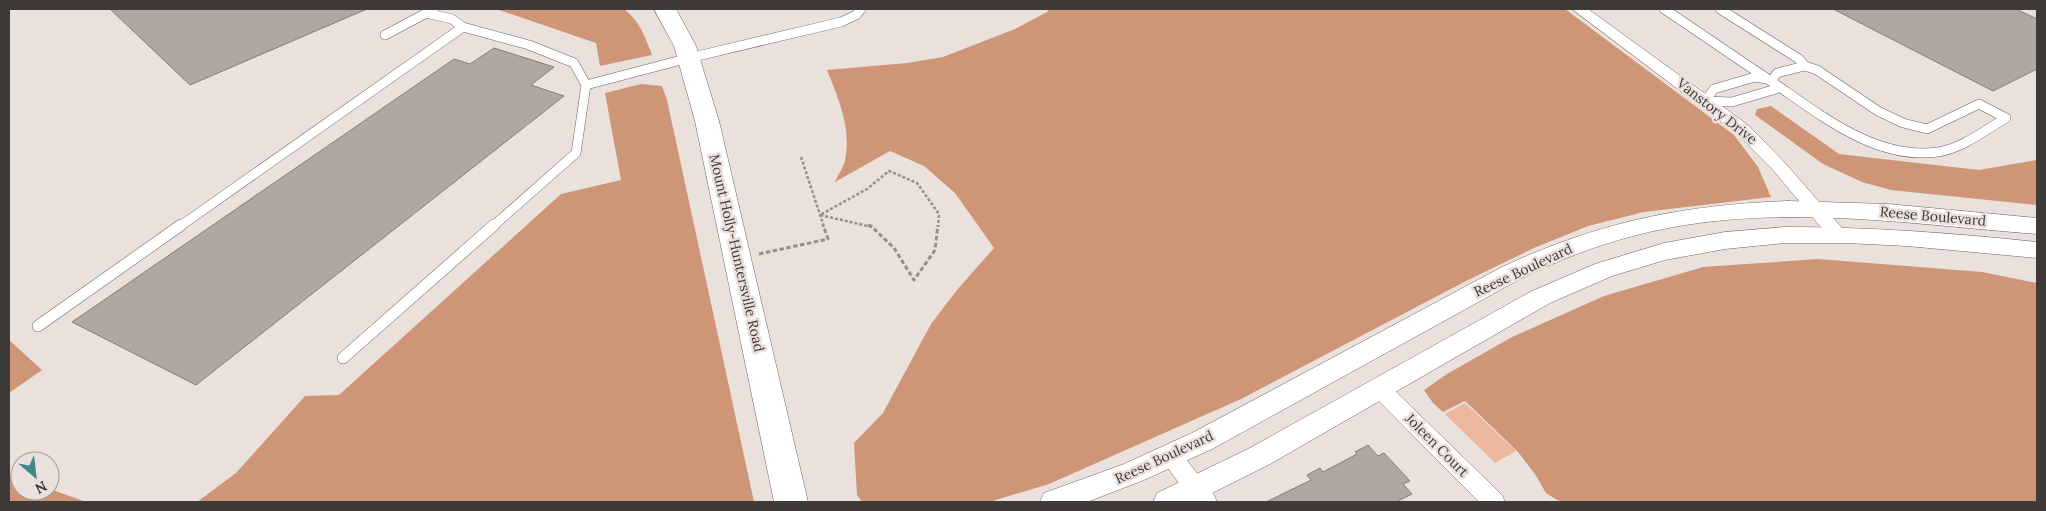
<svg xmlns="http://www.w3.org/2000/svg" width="2046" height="511" viewBox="0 0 2046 511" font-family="Lora,serif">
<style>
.green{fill:#ebb89e}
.forest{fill:#ce9577}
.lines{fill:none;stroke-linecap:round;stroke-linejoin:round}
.stream-far1{stroke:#cf9678;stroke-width:5}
.stream{stroke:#cf9678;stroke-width:6}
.building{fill:#b0a7a2;stroke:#877e79}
.service-far1-casing{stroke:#6c645f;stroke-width:10}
.service-casing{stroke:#6c645f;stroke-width:12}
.minor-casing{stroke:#6c645f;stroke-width:1}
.tertiary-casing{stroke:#6c645f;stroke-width:1}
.secondary-casing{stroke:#6c645f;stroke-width:1}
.path-far1{stroke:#958f8b;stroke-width:2.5;stroke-dasharray:3 2;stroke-linecap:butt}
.path{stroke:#958f8b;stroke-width:3;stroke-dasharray:4.5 2.5;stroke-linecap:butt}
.service-far1{stroke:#fff;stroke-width:9}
.service{stroke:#fff;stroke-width:11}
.minor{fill:#fff;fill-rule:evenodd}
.tertiary{fill:#fff;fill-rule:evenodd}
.secondary{fill:#fff;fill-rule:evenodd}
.labels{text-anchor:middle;stroke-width:5;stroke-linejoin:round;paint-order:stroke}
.street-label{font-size:14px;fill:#3d3a38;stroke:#ebe1dc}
</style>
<rect width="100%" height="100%" fill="#ebe1dc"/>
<path class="green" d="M1465 403 1516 451 1495 463 1445 414Z"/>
<path class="forest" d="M496 9H624C640 21 645 37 652 55L600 66 596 43Z
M1049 9H1565L1734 135 1758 167 1771 197 1644 212 1588 226 1534 248 1466 281 1241 399 1049 484 989 502H862L857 495 854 443 883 413 931 324 957 290 994 248 955 193 924 166 890 151 835 182C837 176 842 170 844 164 853 132 839 100 827 70L907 63 943 57 1015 29 1047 12Z
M641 84 662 86 667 100 754 502H197L236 473 305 396 339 395 561 194 621 180 605 93Z
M1771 106 1839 154 1979 170 2037 160V205L1891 190 1862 182 1823 164 1755 115 1757 109Z
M1818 259 1982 272 2037 283V502H1566L1557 500 1546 493 1535 474 1518 452 1465 401 1443 412 1433 403 1424 390 1447 374 1512 337 1604 296 1703 267Z
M9 340 42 370 9 393Z
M9 475 20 479V491H50V489L86 502H9Z"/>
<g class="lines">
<path class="stream-far1" d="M1305 9 1328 82 1344 166 1362 199 1384 227"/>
<path class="stream" d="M1383 225 1424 269
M1525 361 1685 502"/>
</g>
<path class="building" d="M110 9H367L190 85Z
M1833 9H2016L2037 19V69L1993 91Z
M494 48 554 67 531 85 564 96 196 385 72 322 454 59 470 64Z
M1368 445 1378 456 1384 453 1410 481 1403 484 1412 494 1396 502H1266L1311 480 1307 475 1320 468 1323 472 1357 454 1355 452Z"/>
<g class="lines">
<defs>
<path id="service-far1" d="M1664 9C1699 32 1733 56 1768 79 1817 112 1874 161 1938 152 1963 148 1985 130 2006 118L1979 104 1927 129 1903 123 1878 111 1817 70 1805 66 1777 73 1772 80
M1720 9 1799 59 1805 66
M426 13 452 19 463 27
M385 35 434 9
M1755 77 1772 80 1776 89 1732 102 1705 101 1714 89Z
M179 227 463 27 529 45 574 63 586 85 689 58 841 22 856 15 861 9
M492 227 576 153 586 85"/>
<path id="service" d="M38 326 181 225
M343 358 494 225"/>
<path id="minor" d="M1572 9H1588L1748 125 1785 163 1842 228 1845 233 1842 238 1836 239 1830 238 1773 170 1736 133Z
M1380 381 1387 383 1502 495 1505 502H1479L1373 395 1370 389 1373 383Z
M1170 447 1178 449 1214 495 1217 502H1193L1159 456 1162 449Z"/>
<path id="tertiary" d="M1788 201 1888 204 2037 218V234C1904 224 1769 201 1637 235 1596 245 1557 261 1520 279L1212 449 1144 480 1087 502H1040L1044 493 1124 464 1192 433 1502 267C1599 222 1682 205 1788 201Z
M1785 227C1870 227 1953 233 2037 242V258L1907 246 1846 243H1785L1725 249 1665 260 1612 276 1550 303 1270 464 1194 502H1153L1157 493 1250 448 1532 291 1595 264 1664 243 1725 232Z"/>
<path id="secondary" d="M654 9H676L696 46 719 121 808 502H774L695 121 674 46Z"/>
</defs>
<use href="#service-far1" class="service-far1-casing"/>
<use href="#service" class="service-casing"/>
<use href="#minor" class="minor-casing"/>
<use href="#tertiary" class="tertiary-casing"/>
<use href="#secondary" class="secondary-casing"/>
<path class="path-far1" d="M801 157 824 227
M872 227 820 215 867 189 889 171 917 183 939 214 938 227"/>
<path class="path" d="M868 225 871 226 894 248 914 280 935 250 938 225
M759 254 828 239 823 225"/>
<use href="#service-far1" class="service-far1"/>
<use href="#service" class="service"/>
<use href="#minor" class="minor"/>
<use href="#tertiary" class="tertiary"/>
<use href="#secondary" class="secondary"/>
</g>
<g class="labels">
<g class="street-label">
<text transform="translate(1717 111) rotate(38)" y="5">Vanstory Drive</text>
<text transform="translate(1933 216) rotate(5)" y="5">Reese Boulevard</text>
<text transform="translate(737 253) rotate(77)" y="5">Mount Holly-Huntersville Road</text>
<text transform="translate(1523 270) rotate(-25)" y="5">Reese Boulevard</text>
<text transform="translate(1437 445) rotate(45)" y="5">Joleen Court</text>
<text transform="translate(1164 457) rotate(-25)" y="5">Reese Boulevard</text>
</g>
</g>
<rect width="2046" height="511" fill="none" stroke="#3d3a38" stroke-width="20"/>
<g transform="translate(35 476) rotate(152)"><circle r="24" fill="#ebe1dc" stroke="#a59e9a"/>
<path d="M0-4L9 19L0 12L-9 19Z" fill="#3e8689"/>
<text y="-8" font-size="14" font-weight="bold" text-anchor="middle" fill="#3d3a38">N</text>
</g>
</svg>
